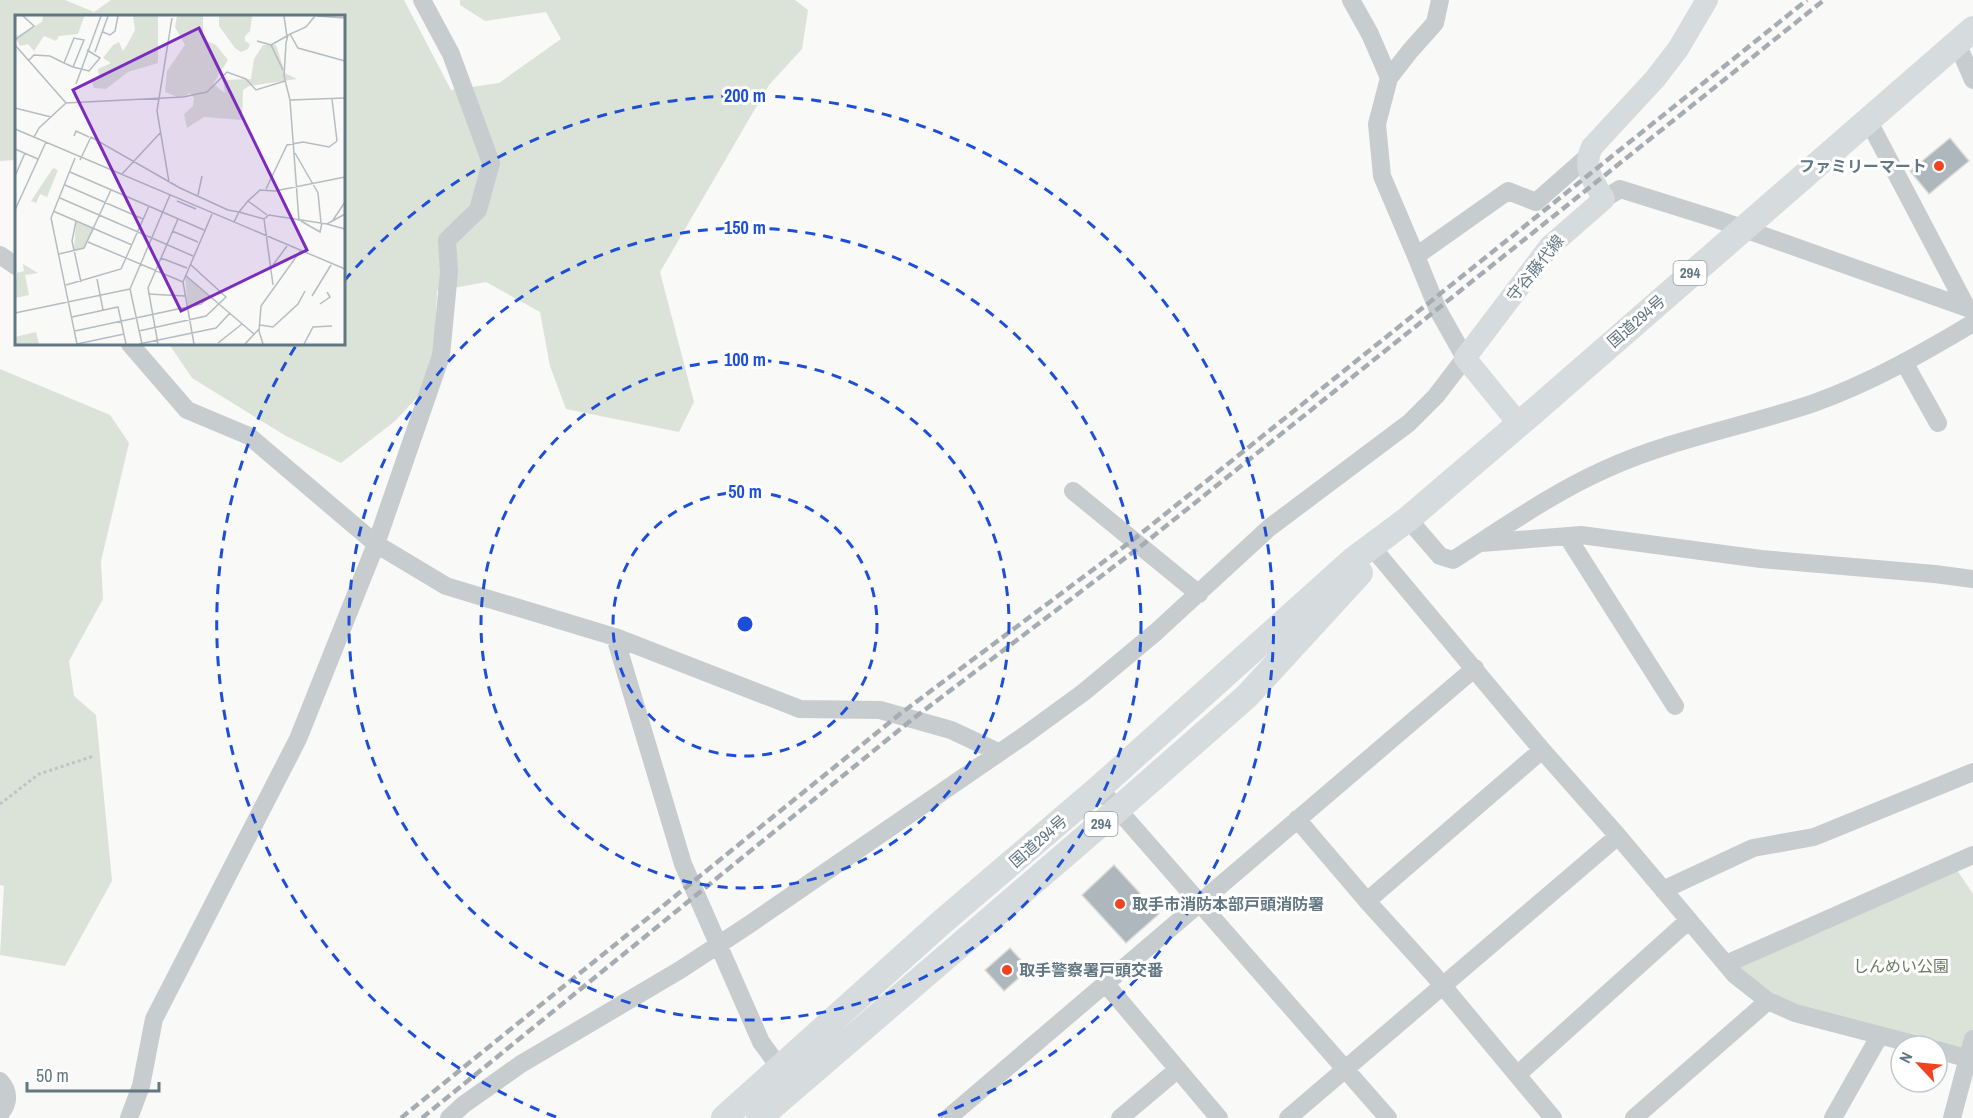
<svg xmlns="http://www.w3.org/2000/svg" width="1973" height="1118" viewBox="0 0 1973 1118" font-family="'Archivo Narrow','Noto Sans JP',sans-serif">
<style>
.green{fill:#dbe2d7}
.building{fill:#adb7bc;stroke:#dbdbd9;stroke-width:1.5}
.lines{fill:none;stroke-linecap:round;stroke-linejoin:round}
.path{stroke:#c0c3c5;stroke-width:3;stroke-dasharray:3 3;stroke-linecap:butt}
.minor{stroke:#c7cccf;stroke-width:18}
.major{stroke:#d6dbde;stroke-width:22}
.highway{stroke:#d6dbde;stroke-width:26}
.rail{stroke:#a5adb2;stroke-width:4.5;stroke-dasharray:9 4.5;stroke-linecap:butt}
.ring{fill:none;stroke:#1d4ed8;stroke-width:3;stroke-dasharray:10 8}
.poi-dot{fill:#f1431f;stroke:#fff;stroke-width:2}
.labels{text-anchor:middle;stroke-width:6;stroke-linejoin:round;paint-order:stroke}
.shield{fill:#fff;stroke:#91a0a9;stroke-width:1.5}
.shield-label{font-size:15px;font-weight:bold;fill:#627784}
.poi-label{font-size:16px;font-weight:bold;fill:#627784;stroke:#fff;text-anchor:start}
.street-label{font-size:16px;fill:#627784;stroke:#fff}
.park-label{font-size:16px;fill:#687b61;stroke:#fff}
.inset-road{fill:none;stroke:#b4bdc2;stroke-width:1.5}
.view{fill:#7b2cbf;fill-opacity:0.15;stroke:#7b2cbf;stroke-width:3}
.inset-edge{fill:none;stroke:#627784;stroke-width:3}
.centre{fill:#1d4ed8;stroke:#fff;stroke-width:3}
.ring-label{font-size:18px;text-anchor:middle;font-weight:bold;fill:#1d4ed8;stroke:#fff;stroke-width:6;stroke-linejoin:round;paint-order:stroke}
</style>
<rect width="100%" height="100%" fill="#f9f9f7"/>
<path class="green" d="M0 0H65L94 12 111 0H404L451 90 499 83 561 39 546 12 485 21 460 5V0H795L808 10 802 49 769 85 660 272 694 402 679 432 566 409 550 366 540 312 486 282 437 291 433 380 395 421 341 463 286 436 192 378 169 344H344V16H16V160L0 161Z
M0 369 110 415 129 443 101 561 103 599 69 661 74 696 96 715 112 881 65 966 0 955 4 886 0 885Z
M1953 864 1973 894V1027L1969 1059 1795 1013 1726 964Z"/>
<path class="building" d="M1950 138 1969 161 1929 194 1910 171Z
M1114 865 1159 914 1126 943 1082 895Z
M1010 948 1029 969 1004 991 985 970Z"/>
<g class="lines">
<path class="path" d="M0 804 39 774 94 756"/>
<path class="minor" d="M1351 0 1370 34 1389 78
M1440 0 1435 23 1410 51 1389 78 1377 124 1382 176 1416 256 1508 191 1536 202 1587 157
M1957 43 1973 80
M1868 120 1967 308
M1604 199 1620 189 1719 220 1973 310
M0 255 16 266
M130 344 187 410 249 436 376 544 446 586 615 637 800 709 880 710 951 730 998 752
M1904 362 1938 423
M1073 491 1199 594
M1408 519 1440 556 1453 560C1503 528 1552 493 1606 469 1671 439 1747 426 1814 403 1870 383 1923 353 1973 323
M1567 536 1675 706
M1481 543 1581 535 1761 559 1935 574 1973 579
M1371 546 1542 750 1618 836 1735 975 1768 1001 1795 1013 1921 1046
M615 637 683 864 761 1042 780 1068
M1099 788 1388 1118
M1297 819 1367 901 1433 974 1553 1118
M1663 890 1753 848 1814 837 1973 772
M1367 901 1542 750
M1726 964 1973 855
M1105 983 1219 1118
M1937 1050 1973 1060
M1517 1075 1689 920
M0 1081C10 1092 9 1103 0 1114
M129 1118 141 1086 154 1019 298 739 376 544 441 356 449 272 447 240 478 210 491 163 451 54 422 0
M449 1118 463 1105 521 1064 680 970 747 926 1025 735 1084 692 1156 632 1269 528 1409 423 1436 396 1465 358 1438 310 1416 256
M948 1118 1475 668
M1120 1118 1178 1069
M1288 1118 1618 836
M1634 1118 1768 1001
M1833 1118 1880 1035
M1952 1118 1973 1039"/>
<path class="major" d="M1519 424 1465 358 1550 246 1604 199C1593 181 1582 167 1592 147L1655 79 1678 49 1707 0"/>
<path class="highway" d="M724 1118 942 922 1099 788 1353 560 1408 519 1532 413 1973 29
M759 1118 1117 810 1247 696 1360 573"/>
<path class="rail" d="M401 1118 900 714 1134 539 1807 0
M422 1118 914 718 1141 546 1824 0"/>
</g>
<g class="ring">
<circle cx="745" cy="624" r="132"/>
<circle cx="745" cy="624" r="264"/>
<circle cx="745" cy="624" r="396"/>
<path d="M556 1117A528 528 0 0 1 297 344M344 281A528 528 0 1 1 934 1117"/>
</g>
<g class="poi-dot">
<circle cx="1939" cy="166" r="6"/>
<circle cx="1120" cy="904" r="6"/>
<circle cx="1007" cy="970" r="6"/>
</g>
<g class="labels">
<g class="shield">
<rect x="1673.5" y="261" width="33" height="24" rx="4.5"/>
<rect x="1084.5" y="812" width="33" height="24" rx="4.5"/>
</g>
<g class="shield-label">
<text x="1690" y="278">294</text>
<text x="1101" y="829">294</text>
</g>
<g class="poi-label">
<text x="1927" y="172" text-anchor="end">ファミリーマート</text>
<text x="1132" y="910">取手市消防本部戸頭消防署</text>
<text x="1019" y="976">取手警察署戸頭交番</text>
</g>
<g class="street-label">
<text transform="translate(1535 268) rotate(-51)" y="6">守谷藤代線</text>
<text transform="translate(1636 321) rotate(-41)" y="6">国道294号</text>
<text transform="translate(1038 841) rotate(-41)" y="6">国道294号</text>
</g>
<g class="park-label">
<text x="1901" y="972">しんめい公園</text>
</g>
</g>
<g transform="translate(15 15)">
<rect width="330" height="330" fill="#f9f9f7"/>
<path d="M28 1H69V2L63 19 44 21 41 26 29 21 19 36 13 29 5 31 0 22 27 7ZM118 1H143V48L113 57 91 74 79 73 76 65 84 62 83 54 96 48 88 43 98 30 104 27 108 36 112 30 120 15ZM162 1H188V24L201 30 213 45 198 69 210 78 208 65 236 64 239 44 248 30H261L270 58 282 64 234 71 228 75 227 105 189 102 172 113 169 99 178 91 179 83 175 78 165 83 150 77 152 56 170 30 160 12ZM204 1H237L235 16 230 21V26L235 29 233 34 226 37 220 33 204 11ZM38 153 43 155 32 182 25 179 21 188 16 186ZM61 206 80 213 69 233 59 236ZM8 249 23 258 10 260 14 280 0 283 2 258 9 256ZM170 260 194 280 190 286 173 292ZM21 317 24 329H0V322Z" fill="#dbe2d7"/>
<path class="inset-road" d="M269 1 272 22M302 1 330 3M88 17 95 20 100 16 103 1M275 19 283 33 330 46M0 25 19 11 8 1M242 26 256 30 268 55M0 30 51 88 24 113 19 122M256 30 272 21M80 37 93 1M13 46 19 40 35 41 49 48M58 52 69 25 59 23 49 48 58 52 74 56 85 43 72 35M61 69 86 1M317 84 322 126M275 85 330 83M51 88 168 82 192 77 212 57 231 64 241 75 270 66M0 93 36 102M0 114 330 254M59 121 61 116 74 122M0 134 23 144M280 138 303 178 306 208M60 143 36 203 62 329M65 145 76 122 165 173 213 195 224 197 233 186M55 157 189 215M107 159 146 117M0 161 10 138M154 167 142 96 157 3M50 170 128 204M251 174 272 130 288 127 314 132 322 126M183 180 187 161M45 183 178 241M162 186 181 194M0 195 31 127M38 196 117 230M252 200 233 186 245 175 260 176 330 162M249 204 258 270M318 205 330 187M61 206 57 226 66 267M284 206 275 85 269 61 271 28 273 20 291 12 300 1M286 206 305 217 307 208M219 207 224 197 249 204 254 200 312 209 330 199M312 209 330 214M157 216 183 227M73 227 168 267M44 239 69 233 96 175M146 243 172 253M258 250 272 231M170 260 239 319M82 264 88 295M51 270 106 254 134 191M133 279 170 281M297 281 316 250M305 289 315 282 312 277M0 298 115 274M57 302 103 292 111 329M245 310 258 312 283 289 290 276M60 316 186 289 195 281M124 316 191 301 211 282 175 249M203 328 227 309M62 329 109 319M124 329 201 313 215 298M127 329 115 274 155 180M143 329 133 273 163 204M179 329 168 267 197 199M230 329 244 314M248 329 244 316 246 291 286 235M289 329 298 312 317 311"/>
<path class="view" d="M184 13 292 235 166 296 58 75Z"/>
<rect width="330" height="330" class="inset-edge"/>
</g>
<circle cx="745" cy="624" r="9" class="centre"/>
<g class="ring-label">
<text x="745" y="102">200 m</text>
<text x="745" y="234">150 m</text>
<text x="745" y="366">100 m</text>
<text x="745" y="498">50 m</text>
</g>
<g transform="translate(1919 1064) rotate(296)"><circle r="28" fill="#ffffff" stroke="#c0c9ce" stroke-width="1.5"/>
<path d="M0-4.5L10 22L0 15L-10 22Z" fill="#f1431f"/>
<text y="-9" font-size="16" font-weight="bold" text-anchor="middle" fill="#627784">N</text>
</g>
<path d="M27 1082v9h132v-9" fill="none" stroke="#627784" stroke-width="3"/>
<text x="36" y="1082" font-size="18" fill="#627784" stroke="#ffffff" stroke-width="4.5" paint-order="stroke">50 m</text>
</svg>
